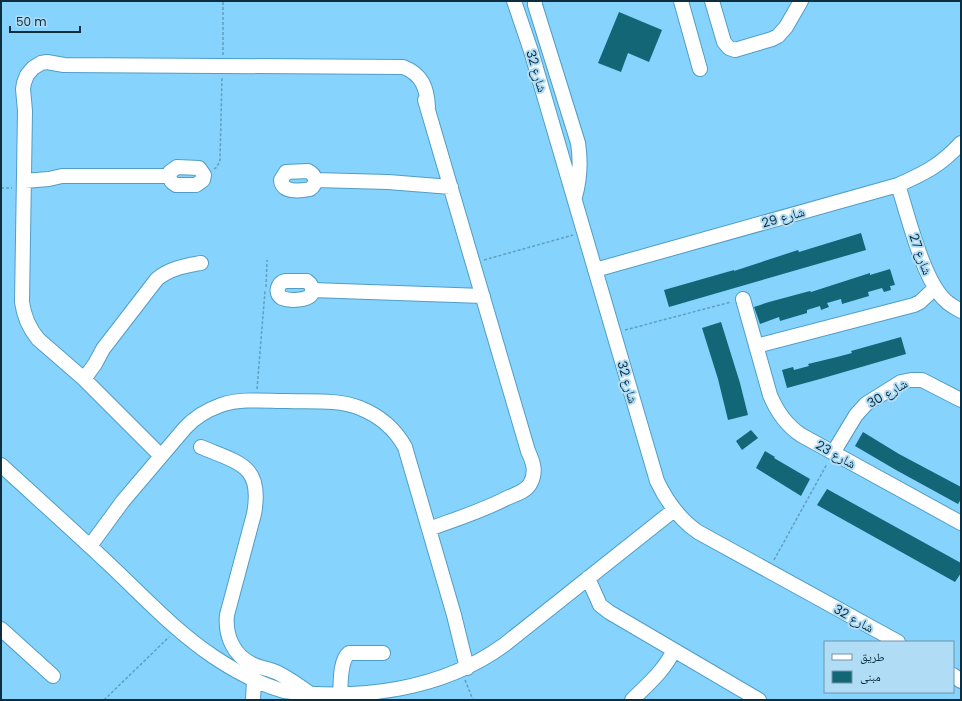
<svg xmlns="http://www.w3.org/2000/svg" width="962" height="701" viewBox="0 0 962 701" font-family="Poppins,'Noto Naskh Arabic',sans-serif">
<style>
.building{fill:#136675}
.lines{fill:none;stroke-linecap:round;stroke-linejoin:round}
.minor-casing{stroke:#509ec6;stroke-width:16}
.path{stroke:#5f9fc0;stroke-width:1.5;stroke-dasharray:3 2;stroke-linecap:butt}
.minor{stroke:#fff;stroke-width:14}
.labels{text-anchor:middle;stroke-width:4;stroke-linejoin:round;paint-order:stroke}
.street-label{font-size:13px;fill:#0c2e3e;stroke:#b0dcf5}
</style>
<rect width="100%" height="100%" fill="#86d3fd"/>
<path class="building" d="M619 12 662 30 649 62 628 53 621 72 598 63Z
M861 233 866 250 669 307 664 290 734 270V271L798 250 799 252Z
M890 269 895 285 890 286 891 290 884 292 882 288 868 292 869 296 842 304 841 299 827 303 829 307 821 310 820 306 807 310V313L780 321 779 317 760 324 754 307 769 302 810 291 811 292 870 273V275Z
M721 322 740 383 748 415 728 420 718 379 702 328Z
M901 337 906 354 820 379 787 388 782 370 793 367 794 370 809 366 808 364 837 357 852 353 851 351Z
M751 430 758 438 742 450 736 441Z
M863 432 899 454 961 487V499L958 504 896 470 855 446Z
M765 451 775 457 774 458 810 479 801 496 756 468Z
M827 489 961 563V573L955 582 817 505Z"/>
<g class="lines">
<defs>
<path id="minor" d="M514 1 531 51 657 481C667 502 679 519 698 532L898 642
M535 1V5L578 143C581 162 580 179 575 197
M681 1 700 69
M712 1 724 42 729 48 735 50 772 39 778 36 786 27 801 1
M425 100 528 451C533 462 537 472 530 484 525 492 516 494 507 498 482 511 456 519 429 529
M177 167 199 168 204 175 203 180 196 185H176C170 182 169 178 170 172Z
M308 171C316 175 318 183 310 189 300 191 282 193 281 180L286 172Z
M315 180 388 182 451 187
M24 181 49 179 62 176H169
M898 185C908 215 923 281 946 301 950 305 956 308 961 311
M595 270 898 185C925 173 941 165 961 143
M285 281H307C311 284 313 288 312 293 309 301 289 301 282 298 274 293 278 283 285 281Z
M312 290 483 296
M743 299 770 395C777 412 786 425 801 435L961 523
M756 346 914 305 920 302 935 288
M84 379 95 364 103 349 157 279C170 268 185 266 201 263
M201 447C239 463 263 465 254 514L227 615C225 635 233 655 252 664 260 668 270 669 278 673 290 679 301 687 312 695
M833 453 856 415 866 404 901 382 911 380H922L961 400
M161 456 84 379 38 339C29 328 24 317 22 302L25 111 23 89 24 83 27 75 33 68 41 63 47 62 64 65 403 67C422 74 427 88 428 107
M1 465C37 498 74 531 110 565 143 596 175 631 214 657 235 671 259 684 284 691 359 701 442 690 504 645L674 510
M90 546 123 501 185 428C195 417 207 410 221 405 242 398 266 401 287 401 311 402 337 399 360 408 380 416 395 429 405 447L454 615 467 668
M588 578 600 605 609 612 759 700
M1 629 53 676
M953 675 961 681
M340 699C341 686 339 661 349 653H383
M253 700 254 680
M632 700C648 684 664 671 674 650"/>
</defs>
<use href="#minor" class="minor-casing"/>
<path class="path" d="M223 55V1
M214 169 217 167 220 160 222 77
M1 188H12
M484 260 573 235
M266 287 267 260
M625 330 731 302
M257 389 265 291
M774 560 827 464
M465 680 473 700
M104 700 169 637"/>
<use href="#minor" class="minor"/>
</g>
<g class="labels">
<g class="street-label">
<text transform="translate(537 71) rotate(73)" y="5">شارع 32</text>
<text transform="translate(783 217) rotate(-16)" y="5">شارع 29</text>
<text transform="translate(921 254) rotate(70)" y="5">شارع 27</text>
<text transform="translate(628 382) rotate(74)" y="5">شارع 32</text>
<text transform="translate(887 393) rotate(-30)" y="5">شارع 30</text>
<text transform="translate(836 454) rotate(29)" y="5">شارع 23</text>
<text transform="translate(854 618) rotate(29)" y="5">شارع 32</text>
</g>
</g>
<rect width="962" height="701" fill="none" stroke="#0c2e3e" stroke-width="4"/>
<rect x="824" y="641" width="130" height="52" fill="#b0dcf5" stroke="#6e96ac"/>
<rect x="832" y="654" width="20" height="6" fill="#ffffff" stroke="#6e96ac"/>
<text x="860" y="661" font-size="12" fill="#0c2e3e">طريق</text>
<rect x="832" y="671" width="20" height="12" fill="#136675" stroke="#6e96ac"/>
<text x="860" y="681" font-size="12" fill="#0c2e3e">مبنى</text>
<path d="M10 26v6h70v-6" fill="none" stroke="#0c2e3e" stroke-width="2"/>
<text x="16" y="26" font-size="12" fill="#0c2e3e" stroke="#b0dcf5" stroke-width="3" paint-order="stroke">50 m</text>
</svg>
